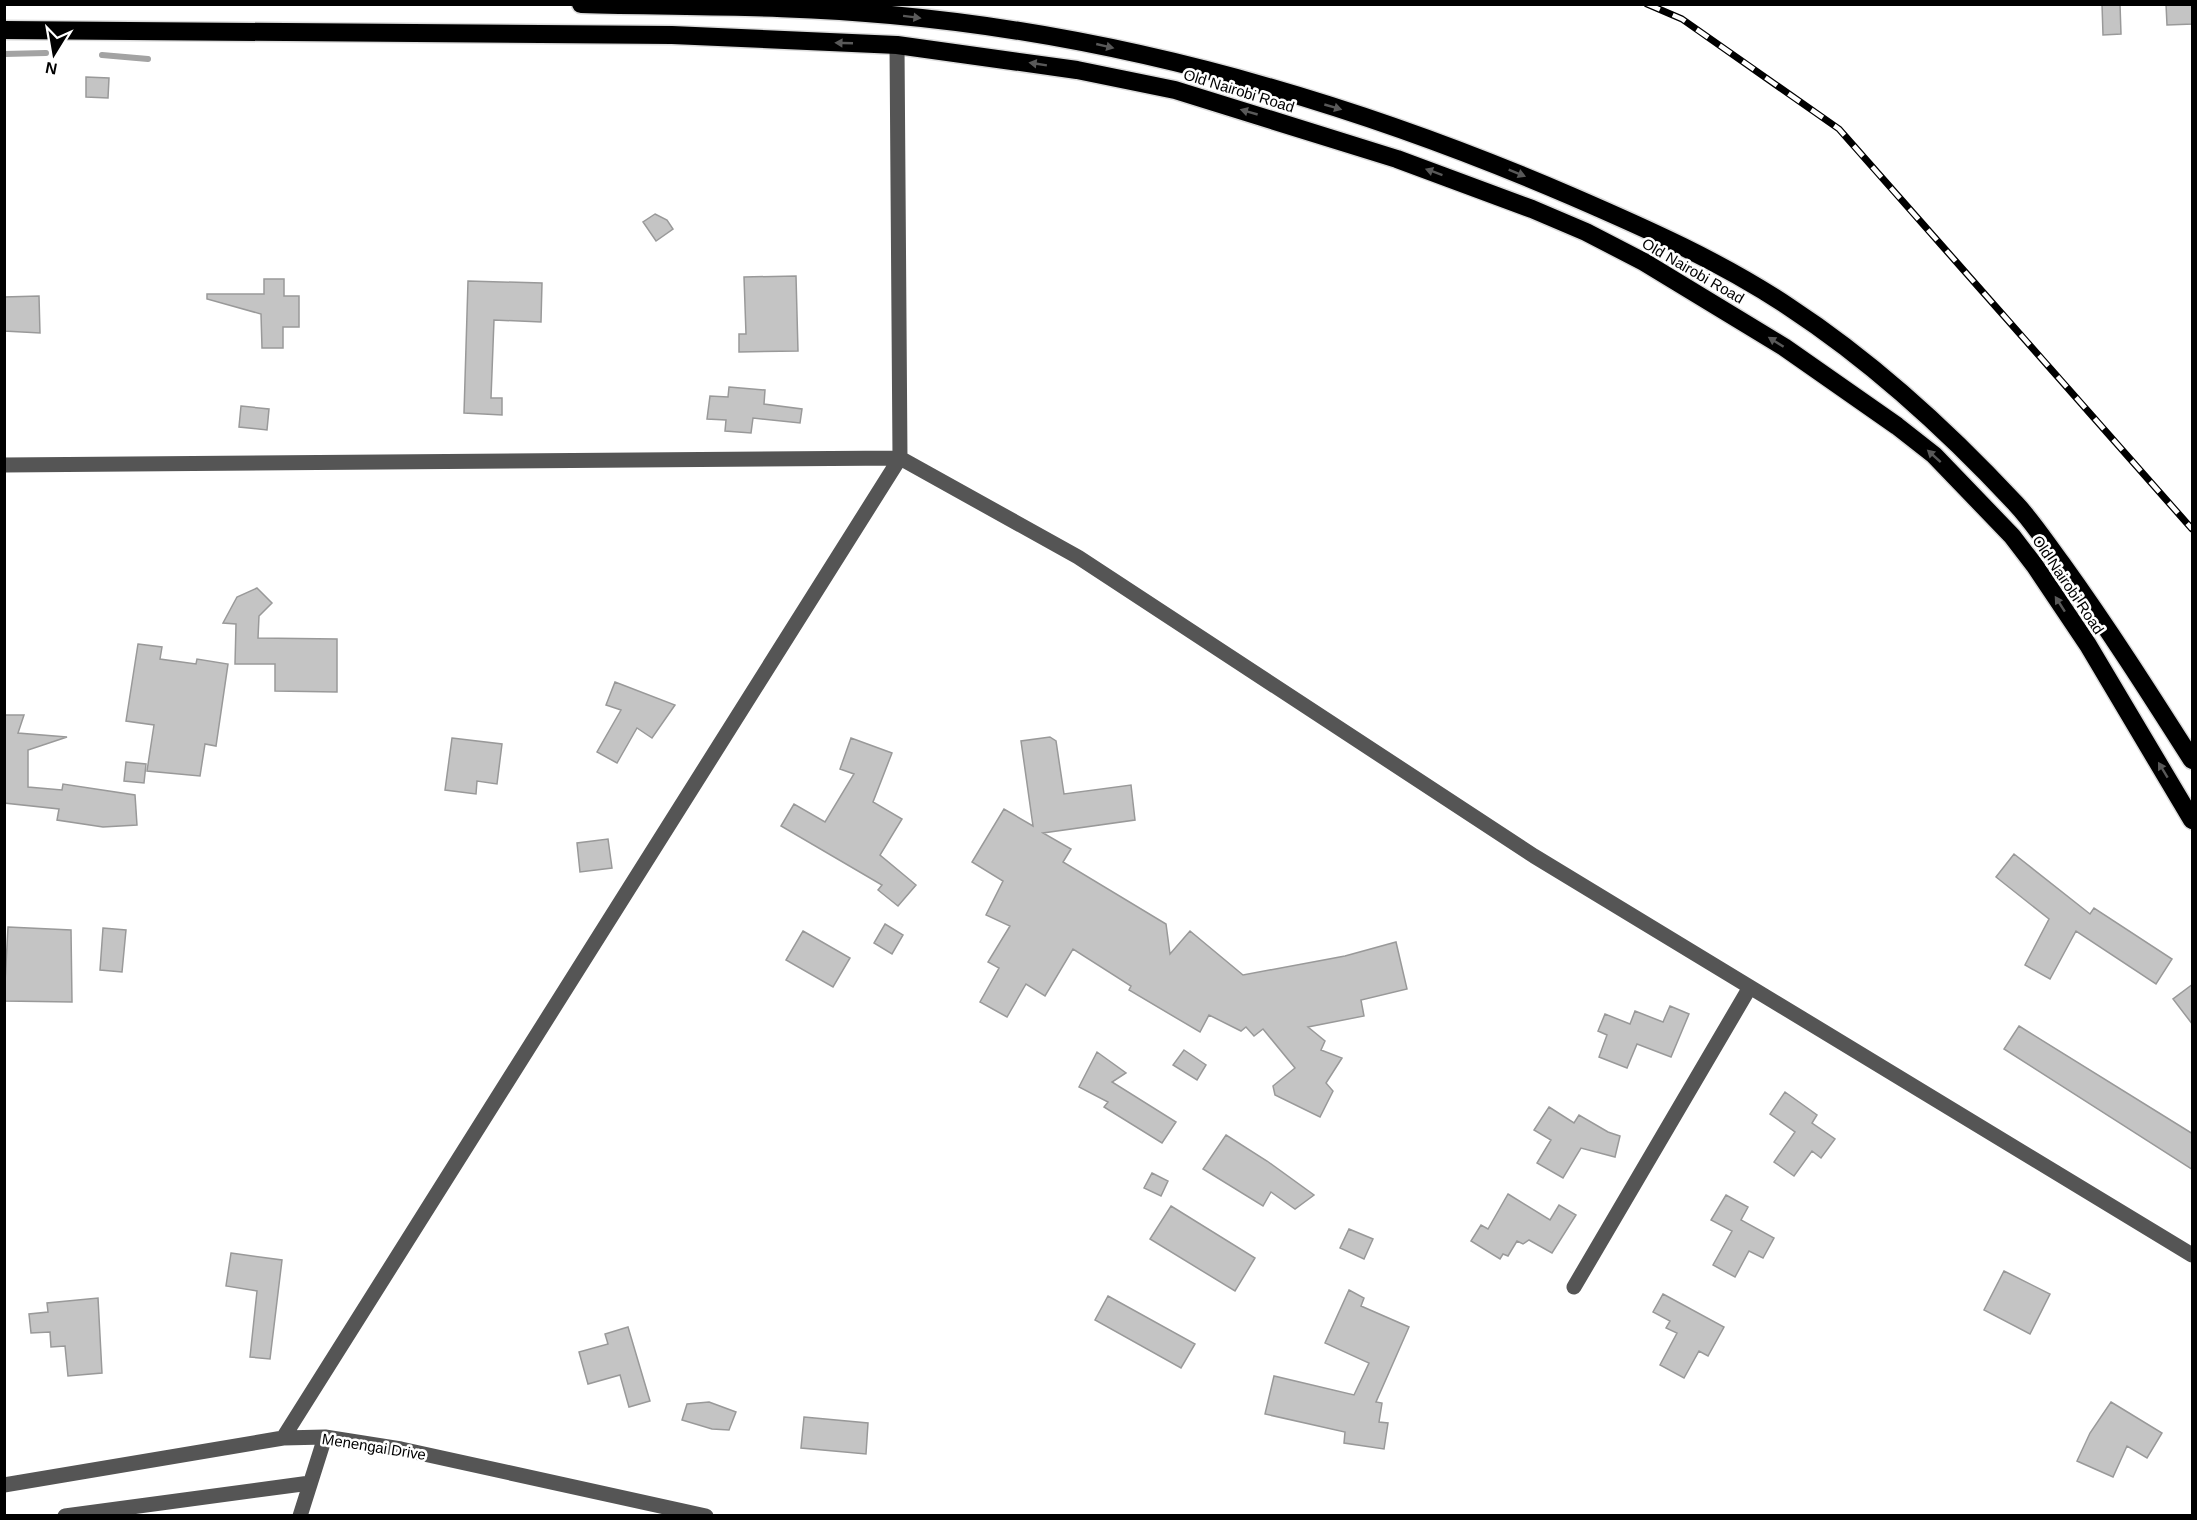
<svg xmlns="http://www.w3.org/2000/svg" width="2197" height="1520" viewBox="0 0 2197 1520" font-family="Helvetica,sans-serif">
<style>
.lines{fill:none;stroke-linecap:round;stroke-linejoin:round}
.stream{stroke:#a3a3a3;stroke-width:6}
.building{fill:#c4c4c4;stroke:#999;stroke-width:1.5}
.highway-casing{stroke:#dbdbdb;stroke-width:21}
.minor{stroke:#555;stroke-width:15}
.highway{stroke:#000;stroke-width:18}
.rail-casing{stroke:#000;stroke-width:7}
.rail{stroke:#fff;stroke-width:4.5;stroke-dasharray:14;stroke-linecap:butt}
.oneway{fill:#595959}
.labels{text-anchor:middle;stroke-width:5;stroke-linejoin:round;paint-order:stroke}
.street-label{font-size:15px;fill:#000;stroke:#fff}
</style>
<rect width="100%" height="100%" fill="#fff"/>
<g class="lines">
<path class="stream" d="M4 54 46 53
M102 55 148 59"/>
</g>
<path class="building" d="M2102 4H2120L2121 34 2103 35Z
M2166 4H2193V24L2167 25Z
M86 77 109 78 108 98 86 97Z
M655 214 667 220 673 229 656 241 643 222Z
M796 276 798 351 739 352V334H746L744 277Z
M264 279H284V296H299V327H283V348H262L261 314 207 299V294H264Z
M468 281 542 283 541 322 494 320 491 398H502V415L464 413Z
M39 296 40 333 4 331V297Z
M729 387 765 390 764 404 802 409 800 423 753 418 751 433 725 431 726 420 707 419 710 396 728 397Z
M241 406 269 409 267 430 239 427Z
M257 588 272 603 259 616 258 638 337 639V692L275 691V664H235L236 624 223 623 237 597Z
M138 644 162 647 160 659 196 664 197 659 228 664 216 746 205 744 200 776 147 771 154 725 126 721Z
M615 682 675 705 652 738 637 728 617 763 597 752 621 710 606 705Z
M4 715H24L18 733 67 737 28 750V787L62 790 63 784 135 795 137 825 103 827 57 820 59 809 4 803Z
M1050 737 1056 741 1064 794 1131 785 1135 820 1043 833 1071 849 1063 862 1166 924 1170 954 1190 931 1243 975 1345 956 1396 942 1407 989 1361 1000 1364 1016 1308 1027 1325 1041 1321 1050 1342 1058 1326 1083 1333 1091 1320 1117 1275 1095 1273 1086 1295 1068 1263 1029 1254 1036 1246 1027 1241 1031 1209 1015 1200 1032 1129 990 1131 986 1073 949 1045 996 1026 984 1007 1017 980 1002 999 968 988 962 1010 926 986 915 1003 881 972 862 1004 809 1033 826 1021 741Z
M452 738 502 744 497 784 477 781 476 794 445 790Z
M851 738 892 753 873 802 902 819 880 855 916 885 898 906 878 890 882 885 781 826 794 804 825 822 854 774 840 769Z
M126 762 146 764 144 783 124 781Z
M608 839 612 868 580 872 577 843Z
M2014 854 2090 914 2094 908 2172 959 2156 984 2076 931 2050 979 2025 965 2049 919 1996 877Z
M885 924 903 935 892 954 874 943Z
M8 927 71 930 72 1002 4 1001Z
M103 928 126 930 122 972 100 970Z
M803 931 850 958 833 987 786 960Z
M2193 984V1025L2173 999Z
M1670 1006 1689 1014 1671 1057 1637 1044 1627 1068 1599 1057 1607 1035 1598 1031 1605 1014 1630 1024 1635 1011 1663 1022Z
M2019 1026 2193 1134V1170L2004 1049Z
M1184 1050 1206 1065 1197 1080 1173 1065Z
M1097 1052 1126 1073 1112 1082 1176 1122 1162 1143 1104 1107 1108 1102 1079 1087Z
M1785 1092 1817 1115 1812 1123 1835 1139 1821 1158 1812 1151 1794 1176 1774 1162 1795 1132 1770 1114Z
M1549 1107 1574 1123 1579 1115 1608 1132 1620 1136 1615 1157 1581 1148 1563 1178 1537 1163 1551 1140 1534 1130Z
M1226 1135 1267 1161 1314 1195 1295 1209 1271 1192 1263 1206 1203 1169Z
M1152 1173 1168 1181 1161 1196 1144 1188Z
M1508 1194 1550 1220 1559 1205 1576 1215 1552 1253 1529 1240 1523 1244 1517 1241 1508 1256 1503 1254 1500 1259 1471 1241 1481 1225 1488 1229Z
M1726 1195 1748 1207 1741 1220 1774 1238 1763 1258 1749 1251 1735 1277 1713 1265 1732 1231 1711 1220Z
M1171 1206 1255 1258 1235 1291 1150 1239Z
M1349 1229 1373 1239 1364 1259 1340 1248Z
M231 1253 282 1260 270 1359 250 1357 257 1291 226 1286Z
M2004 1271 2050 1294 2030 1334 1984 1310Z
M1349 1290 1364 1298 1361 1306 1409 1327 1376 1402 1382 1403 1379 1422 1388 1423 1384 1449 1344 1443 1345 1432 1265 1414 1274 1376 1354 1395 1369 1363 1325 1343Z
M1663 1294 1724 1327 1708 1356 1699 1351 1684 1378 1660 1365 1677 1333 1666 1328 1670 1321 1653 1312Z
M1108 1296 1195 1344 1181 1368 1095 1320Z
M98 1298 102 1373 68 1376 65 1346 51 1347 50 1332 31 1333 29 1314 48 1312 47 1303Z
M628 1327 650 1401 629 1407 620 1375 588 1384 579 1352 608 1344 605 1334Z
M709 1402 736 1412 729 1430 712 1429 682 1420 687 1404Z
M2111 1402 2162 1433 2147 1458 2127 1446 2113 1477 2077 1461 2090 1433Z
M804 1417 868 1423 866 1454 801 1448Z"/>
<g class="lines">
<defs>
<path id="highway" d="M581 4C684 7 789 5 891 15 1126 36 1355 103 1571 196 1645 228 1722 262 1789 307 1873 362 1948 431 2016 504 2033 522 2047 544 2062 564 2108 628 2150 694 2192 760
M4 30 672 35 897 45 1077 70 1175 90 1397 159 1532 209 1586 232 1644 262 1784 347 1897 426 1934 455 2012 536 2035 566 2088 645 2192 820"/>
</defs>
<use href="#highway" class="highway-casing"/>
<path class="minor" d="M4 465 900 458 1078 557 1534 856 2192 1255
M1574 1287 1750 987
M283 1438 900 458 897 45
M4 1485 283 1438 325 1437 401 1449 706 1516
M65 1516 310 1483
M300 1516 325 1437"/>
<use href="#highway" class="highway"/>
<defs>
<path id="rail" d="M1647 4 1682 19 1839 129 2192 529"/>
</defs>
<use href="#rail" class="rail-casing"/>
<use href="#rail" class="rail"/>
</g>
<defs><path id="oneway-solid" d="M-6-.8H1V-3.2L6.5 0L1 3.2V.8H-6Z" transform="scale(1.5)"/></defs>
<g class="oneway">
<use href="#oneway-solid" transform="translate(912 17) rotate(7)"/>
<use href="#oneway-solid" transform="translate(844 43) rotate(-178)"/>
<use href="#oneway-solid" transform="translate(1105 46) rotate(13)"/>
<use href="#oneway-solid" transform="translate(1038 64) rotate(-171)"/>
<use href="#oneway-solid" transform="translate(1333 107) rotate(16)"/>
<use href="#oneway-solid" transform="translate(1249 112) rotate(-164)"/>
<use href="#oneway-solid" transform="translate(1434 172) rotate(-160)"/>
<use href="#oneway-solid" transform="translate(1517 173) rotate(22)"/>
<use href="#oneway-solid" transform="translate(1776 342) rotate(-148)"/>
<use href="#oneway-solid" transform="translate(1934 456) rotate(-138)"/>
<use href="#oneway-solid" transform="translate(2060 604) rotate(-123)"/>
<use href="#oneway-solid" transform="translate(2163 770) rotate(-121)"/>
</g>
<g class="labels">
<g class="street-label">
<text transform="translate(1239 91) rotate(17)" y="5">Old Nairobi Road</text>
<text transform="translate(1693 271) rotate(30)" y="5">Old Nairobi Road</text>
<text transform="translate(2068 585) rotate(56)" y="5">Old Nairobi Road</text>
<text transform="translate(374 1447) rotate(9)" y="5">Menengai Drive</text>
</g>
</g>
<rect width="2197" height="1520" fill="none" stroke="#000000" stroke-width="12"/>
<g transform="translate(54 54) rotate(191)" stroke="#ffffff" stroke-width="4.5" paint-order="stroke">
<path d="M0-4.5L10 22L0 15L-10 22Z" fill="#000000"/>
<text y="-9" font-size="16" font-weight="bold" text-anchor="middle" fill="#000000">N</text>
</g>
</svg>
